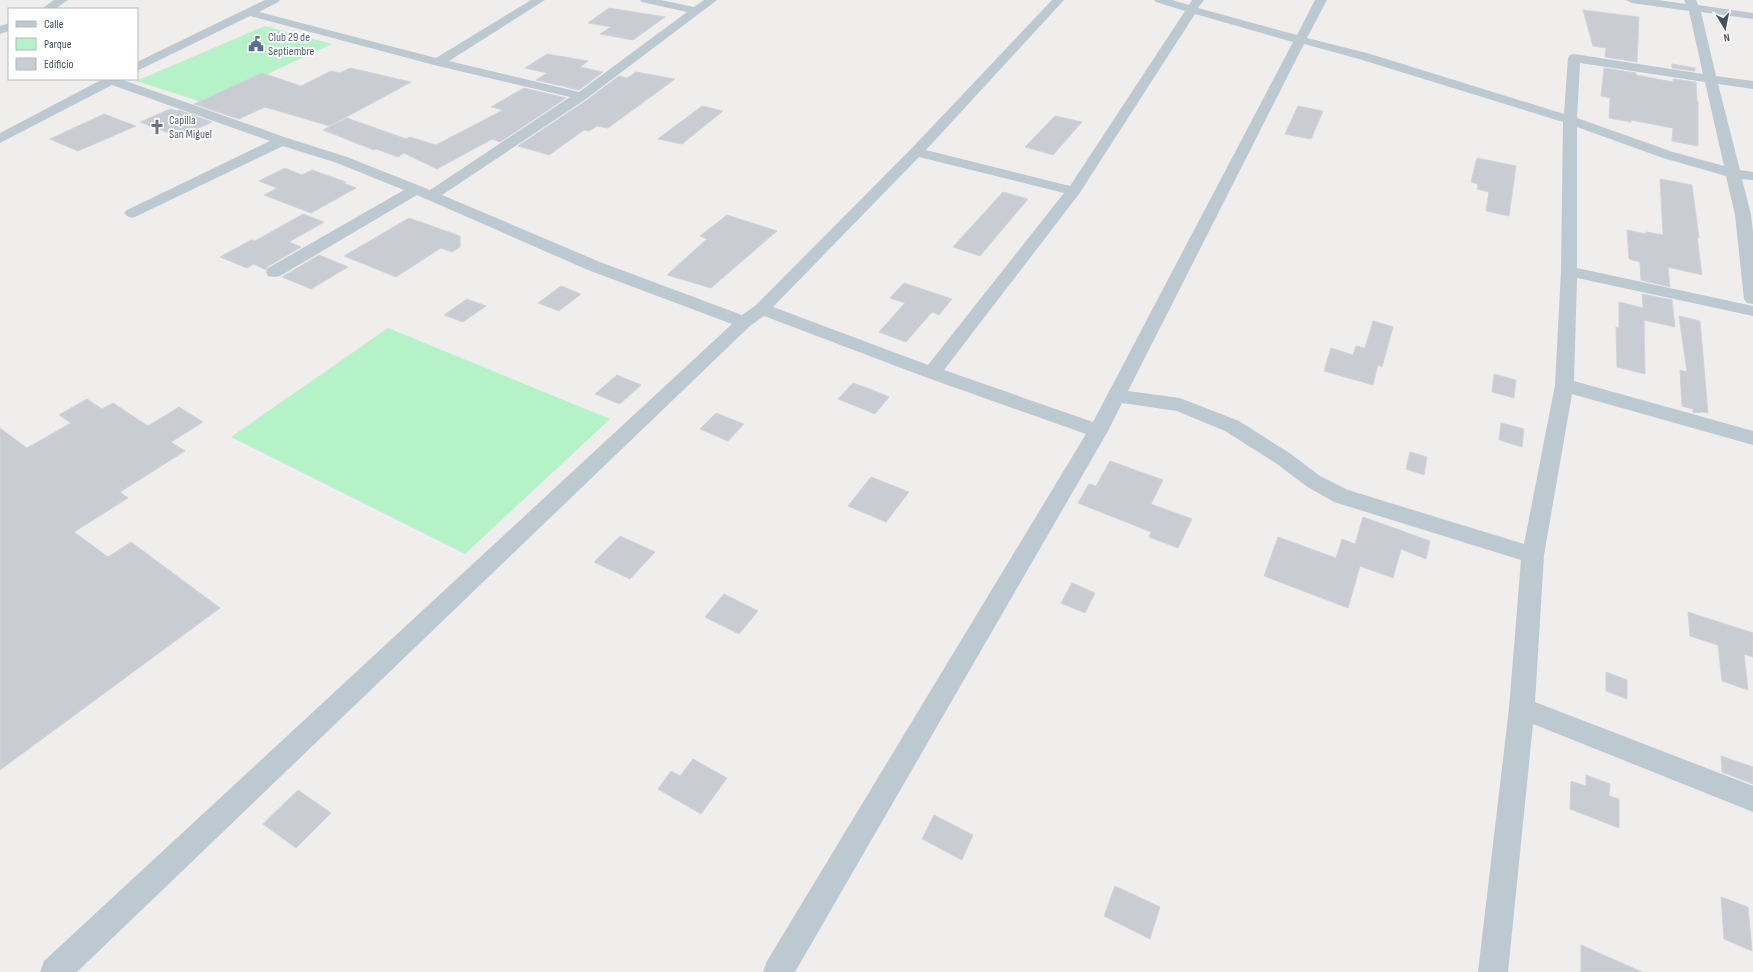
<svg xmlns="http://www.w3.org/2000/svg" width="1753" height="972" viewBox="0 0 1753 972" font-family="'Sofia Sans Condensed',sans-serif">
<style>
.green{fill:#b6f2c8}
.building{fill:#c9ccd2;stroke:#d0d4d9}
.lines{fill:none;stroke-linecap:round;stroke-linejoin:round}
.minor{fill:#bcc9d1;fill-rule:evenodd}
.labels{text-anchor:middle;stroke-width:3.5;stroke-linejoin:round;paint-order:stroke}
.far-service-label{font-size:12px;fill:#4e5e75;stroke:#fff;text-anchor:start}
.far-worship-label{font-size:12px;fill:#5b616d;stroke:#fff;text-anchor:start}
</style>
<rect width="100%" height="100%" fill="#f0eded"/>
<path class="green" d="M265 26 332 44 205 103 136 81Z
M388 328 610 419 465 554 231 437Z"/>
<path class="building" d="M609 8 665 17 633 40 600 34 611 27 588 23Z
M1583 10 1639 17 1637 62 1605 57 1606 48 1593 46Z
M547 54 588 61 580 67 603 72 579 90 536 80 547 73 525 68Z
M1672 64 1695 68V71L1672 68Z
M350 68 411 82 330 126 265 107 239 119 194 104 262 73 301 86 331 71 340 73Z
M1604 68 1636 73V75L1673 82V79L1696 82 1697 101H1698V146L1672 141 1673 128 1631 120V122L1609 118 1610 98 1601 96Z
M636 72 675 79 608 128 597 126 589 131 584 130 549 155 518 146 587 100 619 76 627 78Z
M524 88 566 98 500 142 492 139 437 169 404 153 398 157 376 149 374 150 323 130 347 118 406 139 410 137 436 145 503 110 491 107Z
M702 106 723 111 682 144 658 139Z
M1298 106 1323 111 1311 139 1285 134Z
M170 109 177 111 179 110 212 122 179 137 140 122Z
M104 114 136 126 78 151 50 139Z
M1055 116 1082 122 1053 155 1025 147Z
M1477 158 1516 166 1509 216 1486 211 1489 192 1477 189 1478 184 1471 182Z
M285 168 302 175 312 170 346 182 344 183 356 188 311 213 264 195 277 188 259 181Z
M1660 179 1692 185 1699 238 1697 237 1702 275 1668 267 1670 287 1641 280 1640 262 1629 259 1627 230 1646 234V232L1663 235Z
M1003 192 1028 199 980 256 953 247Z
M303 214 324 222 289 242 301 247 267 267 266 270 254 264 247 268 220 257 251 240 255 241Z
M727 215 777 231 711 288 667 275 707 239 700 236Z
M409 218 460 236V247L452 252 441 248 396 277 344 256Z
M319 255 348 267 311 289 282 277Z
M904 283 952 299 939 315 932 312 906 342 879 332 905 303 890 298Z
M561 286 581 294 559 311 538 303Z
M1642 294 1672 300 1675 327 1644 320 1645 374 1617 367 1616 327 1619 328V302L1643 308Z
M467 299 486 306 463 322 444 315Z
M1679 316 1700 321 1708 413 1702 412 1693 413V409L1682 406 1680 370 1687 372Z
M1373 321 1393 327 1382 367 1378 365 1373 385 1324 371 1331 348 1353 355 1356 346 1365 348Z
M1494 374 1516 380 1514 398 1492 392Z
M617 375 641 385 620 404 595 394Z
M853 383 870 389 889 397 875 414 838 399Z
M87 399 102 409 113 403 148 426 179 407 203 422 171 442 185 451 120 492 128 498 74 532 108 557 131 542 220 608 0 770V428L27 448 71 423 59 415Z
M716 413 744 424 728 441 700 429Z
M1501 423 1524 429 1522 447 1499 440Z
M1410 452 1427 457 1424 475 1406 469Z
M1110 461 1163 480 1151 504 1192 519 1178 548 1149 537 1151 532 1078 503 1089 484 1096 486Z
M871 477 909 492 886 522 848 506Z
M1363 517 1430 541 1426 559 1401 549 1393 578 1360 566 1348 608 1264 576 1278 537 1336 558 1342 539 1355 544Z
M620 536 655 552 630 579 594 562Z
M1072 583 1095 593 1085 613 1061 603Z
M724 594 758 611 739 634 705 617Z
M1688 612 1753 633V657L1744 654 1748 690 1722 681 1718 645 1690 636Z
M1606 672 1627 680V699L1606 691Z
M1721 756 1753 767V784L1722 772Z
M693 759 727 778 701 814 658 789 671 771 680 776Z
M1586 775 1610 784 1609 796 1619 799V828L1570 809 1571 781 1586 786Z
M298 790 331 813 296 848 263 824Z
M934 815 973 835 962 860 922 839Z
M1115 886 1160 907 1150 939 1104 916Z
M1721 897 1748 907 1752 951 1724 939Z
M1581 945 1642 972H1581Z"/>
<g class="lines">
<path class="minor" d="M54 0H68L55 9H41Z
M265 0H280L278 2 259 12 436 58 531 0H545L449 61 579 92 687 12 642 2 640 0H661L694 7 704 0H717L586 99 442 195 600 262 742 315 756 305 911 149 1052 0H1064L926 150 1070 186 1185 11 1156 2 1154 0H1172L1189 5 1192 0H1204L1198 8 1297 35 1315 0H1327L1307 38 1367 53 1564 114 1568 58 1570 55 1574 54 1703 74 1689 11 1632 3 1626 0H1658L1686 4 1684 0H1696L1698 5 1753 13V19L1701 12 1716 76 1753 81V89L1718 84 1740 170 1753 172V180L1742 179 1751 215 1753 232V304L1747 303 1744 299 1735 215 1726 176 1663 158 1577 127V268L1753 306V316L1577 278 1574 381 1753 431V445L1572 394 1544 555 1535 702 1753 786V812L1533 724 1508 972H1478L1509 708 1521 560 1334 502 1306 486 1277 464 1225 431 1177 411 1122 403 1108 431 795 972H763L767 961 1086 434 925 377 764 316 750 326 77 972H40L44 961 732 324 588 270 417 195 280 276 274 277 268 276 266 272 268 268 404 190 337 163 283 146 137 216 132 218 127 216 124 213 127 210 270 141 112 85 0 143V133L103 79H120L287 138 347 157 430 190 570 97 434 65 250 16 137 71V62ZM1195 14 1293 42 1093 422 944 370 1079 194ZM1304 44 1359 59 1563 122 1561 271 1555 385 1524 544 1348 490 1320 476 1291 454 1239 421 1180 398 1128 391ZM1580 63 1705 82 1724 166 1673 152 1577 118ZM919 157 1064 193 928 365 773 307Z
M9 23V31L0 34V26Z"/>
</g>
<defs>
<symbol id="civic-bare" viewBox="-9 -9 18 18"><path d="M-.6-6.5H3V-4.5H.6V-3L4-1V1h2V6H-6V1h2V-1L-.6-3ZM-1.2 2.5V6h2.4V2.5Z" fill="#5c6f8a" stroke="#fff" stroke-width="2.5" paint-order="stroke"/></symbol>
<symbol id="church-bare" viewBox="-9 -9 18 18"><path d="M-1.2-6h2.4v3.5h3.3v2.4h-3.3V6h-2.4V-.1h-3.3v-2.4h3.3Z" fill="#6b7280" stroke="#fff" stroke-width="2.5" paint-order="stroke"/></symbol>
</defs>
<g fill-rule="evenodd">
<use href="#civic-bare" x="245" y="33" width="22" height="22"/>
<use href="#church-bare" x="146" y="116" width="22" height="22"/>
</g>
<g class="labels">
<g class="far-service-label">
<text x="268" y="41">Club 29 de<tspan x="268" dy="14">Septiembre</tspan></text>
</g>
<g class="far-worship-label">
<text x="169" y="124">Capilla<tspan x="169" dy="14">San Miguel</tspan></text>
</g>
</g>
<rect x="8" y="8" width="130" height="72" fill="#ffffff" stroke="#b4babe"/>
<rect x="16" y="21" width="20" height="6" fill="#bcc9d1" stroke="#b4babe"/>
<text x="44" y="28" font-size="12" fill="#44525c">Calle</text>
<rect x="16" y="38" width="20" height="12" fill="#b6f2c8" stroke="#b4babe"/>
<text x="44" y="48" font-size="12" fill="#44525c">Parque</text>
<rect x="16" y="58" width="20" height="12" fill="#c9ccd2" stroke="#b4babe"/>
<text x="44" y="68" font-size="12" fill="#44525c">Edificio</text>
<g transform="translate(1725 28) rotate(170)" stroke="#ffffff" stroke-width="3" paint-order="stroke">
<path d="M0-3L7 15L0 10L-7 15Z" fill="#44525c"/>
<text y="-6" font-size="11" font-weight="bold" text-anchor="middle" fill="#44525c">N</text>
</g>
</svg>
